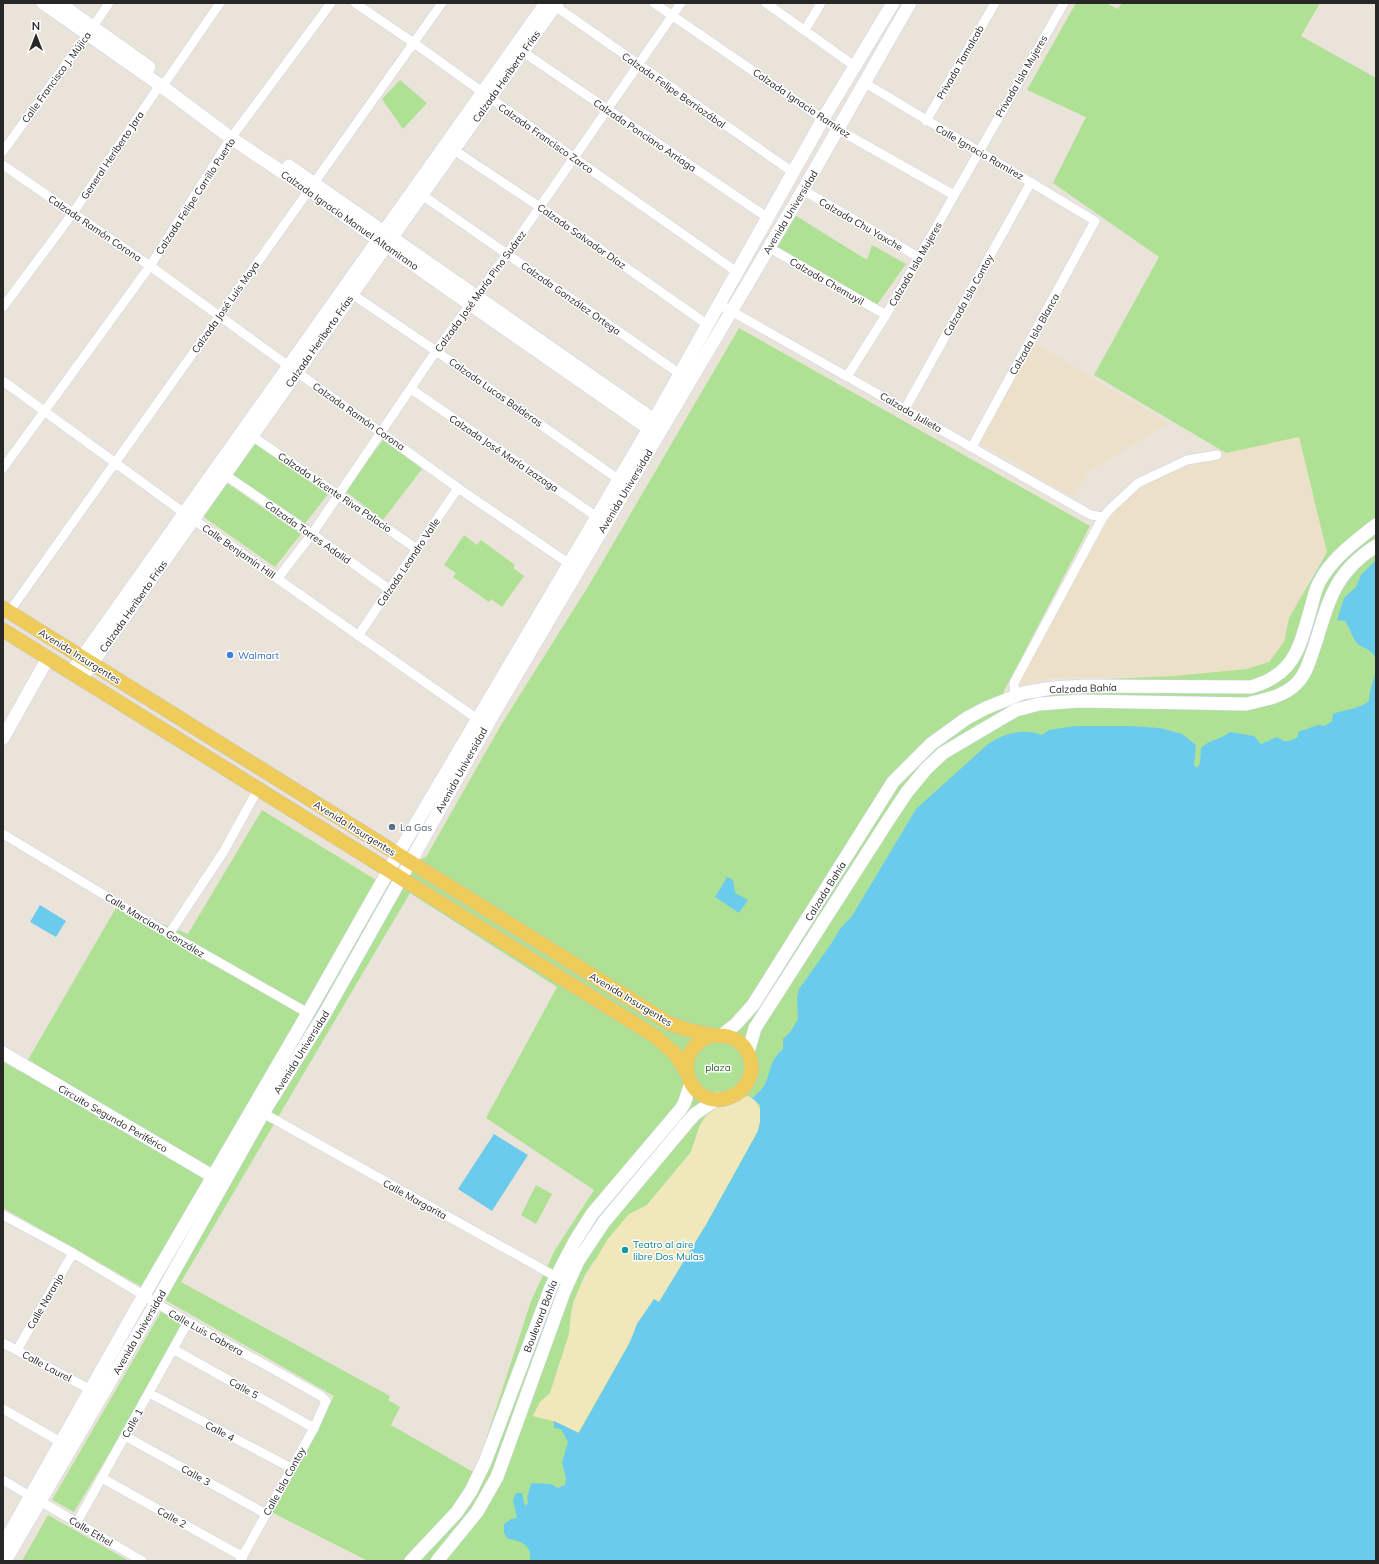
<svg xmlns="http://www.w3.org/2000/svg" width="1379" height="1564" viewBox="0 0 1379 1564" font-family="Mulish,sans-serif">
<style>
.education{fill:#ece0c8}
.green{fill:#afe195;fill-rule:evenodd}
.sand{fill:#f0e8bb}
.water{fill:#6bcbed}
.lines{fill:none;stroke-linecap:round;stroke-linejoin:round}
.street-casing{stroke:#ced2e1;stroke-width:10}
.secondary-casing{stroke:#ced2e1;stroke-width:14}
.primary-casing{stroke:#c3c3c3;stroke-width:15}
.street{stroke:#fff;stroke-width:9}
.secondary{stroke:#fff;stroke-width:13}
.primary{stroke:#efcb59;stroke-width:14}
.shop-dot{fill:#3f7fe0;stroke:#fff;stroke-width:1.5}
.service-dot{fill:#5c6f8a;stroke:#fff;stroke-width:1.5}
.culture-dot{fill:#0f9aa8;stroke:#fff;stroke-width:1.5}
.labels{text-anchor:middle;stroke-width:3;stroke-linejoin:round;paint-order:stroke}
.street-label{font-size:10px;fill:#272727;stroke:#fff}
.shop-label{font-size:10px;fill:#366cbe;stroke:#fff;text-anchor:start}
.service-label{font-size:10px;fill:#4e5e75;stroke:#fff;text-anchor:start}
.park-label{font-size:10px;fill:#29621a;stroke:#fff}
.culture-label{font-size:10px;fill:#0d838f;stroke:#fff;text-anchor:start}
</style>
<rect width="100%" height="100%" fill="#eae3d9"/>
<path class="education" d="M1034 343 1168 423 1087 473 1073 497 980 443Z
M1299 436 1327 552 1306 584 1287 646 1267 667 1181 677 1052 678 1020 685 1018 682 1101 533 1114 513 1136 487 1187 462Z"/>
<path class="green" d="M1076 3H1106L1118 9 1122 3H1320L1301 36 1376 78V1561H368L271 1512 334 1396 3 1208V1062L21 1072 117 906 188 934 262 810 376 880 426 857 501 725 589 585 739 328 1090 526 1001 697 1062 681 1174 676 1247 669 1269 662 1284 642 1289 618 1327 552 1299 437 1226 453 1094 375 1159 257 1053 183 1086 117 1027 90ZM410 893 557 987 486 1118 594 1190 555 1250 531 1301 475 1473 391 1425 400 1407 388 1400 390 1396 181 1282ZM748 1096 757 1101 554 1421 533 1416 540 1402 550 1394 569 1334 573 1303 585 1275 594 1261 647 1205 691 1152 700 1125 706 1116 714 1110Z
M400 80 427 103 403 129 382 99Z
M793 214 867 260 872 245 906 264 876 306 771 246Z
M383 440 422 469 383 520 345 491Z
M251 441 328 494 300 530 228 475Z
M224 481 301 534 275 567 201 515Z
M464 535 477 545 481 540 515 565 513 568 524 576 502 607 491 599 489 602 453 577 456 573 444 565Z
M536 1185 552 1194 536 1224 521 1215Z
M161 1312 184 1324 130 1419 74 1512 52 1500Z
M48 1515 129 1561H22Z"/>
<path class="sand" d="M748 1096C763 1105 763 1115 758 1131L707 1223 659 1303 654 1299 637 1324 630 1342 578 1433 554 1421 533 1416 540 1402 550 1393 569 1334 571 1313 579 1289 607 1240 629 1214 647 1205 691 1152 700 1125 706 1116 723 1102Z"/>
<path class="water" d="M1376 560V1561H530C532 1545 522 1541 508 1539L504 1533V1524L511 1519 517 1518 513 1500 516 1493H522L525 1506 528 1503 527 1498 531 1483 551 1484 558 1488 565 1485 566 1478 562 1462 568 1442 561 1429 554 1428V1421L579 1433 630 1342 637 1324 654 1299 659 1302 707 1223 758 1131 760 1122V1105L752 1098C757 1094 762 1090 765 1084 772 1069 769 1061 783 1049V1039L791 1031 798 1019 797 998 799 989 831 944 840 929 852 916 916 809 987 745C1003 733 1023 728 1042 735L1049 730 1075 726H1131L1160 728 1182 734 1196 745 1194 765 1197 768 1200 763 1201 748C1210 739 1221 740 1230 732L1254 736 1261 744 1277 737C1285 743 1289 742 1298 737V732L1318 725 1325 726 1332 721 1333 714C1346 709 1359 709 1369 701 1369 687 1379 672 1375 658 1373 650 1365 649 1359 645 1352 639 1350 628 1345 621L1337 620 1344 598 1356 587 1361 575Z
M727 877 733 880 735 893 748 900 739 913 715 897Z
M40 905 66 921 56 937 30 922Z
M494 1134 528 1155 492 1211 458 1189Z"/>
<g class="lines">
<defs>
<path id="street" d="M355 3 414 43 574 158 737 272
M654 3 839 130 954 195
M766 3 856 67
M555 6 794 173
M805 30 821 3
M523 52 768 218
M865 83 1095 221 972 447
M926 121 995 3
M454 150 540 207 708 325
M3 151 88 34 109 3
M3 165 150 266 458 488 574 567
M803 190 918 257
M422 195 680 374
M768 247 886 315
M352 294 436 351 618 479
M719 304 1091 515 1103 517
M3 307 73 213 160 85 167 80 220 3
M848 375 886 315 1064 3
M3 381 184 513 476 718
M411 389 597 517
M905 409 1031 182
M252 436 417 549
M3 468 150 266 231 138 331 3
M225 475 312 534 390 590
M278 578 312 534 436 351 508 253 681 3
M9 612 442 3
M358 636 458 488
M1015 696 1014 683 1103 517 1110 509 1138 483 1187 460 1217 455
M3 834 169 934 308 1013
M169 934 224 851 258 789
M263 1113 560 1279
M3 1215 73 1253 188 1322 321 1396 326 1401 314 1428 240 1561
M3 1343 91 1390
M173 1349 314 1428
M17 1350 73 1253
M149 1393 291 1468
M3 1409 66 1445
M125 1436 266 1514
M102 1478 243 1557
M3 1480 30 1496
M40 1501 142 1561
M76 1524 188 1322"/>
<path id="secondary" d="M43 3 160 85 231 138 309 190 378 240 655 433
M59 3 149 67
M289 166 660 424
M71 673 546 3
M81 679 557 3
M3 738 48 658
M722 1035 736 1024 753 1005 893 782 931 744 967 718 986 708 1023 693 1052 688 1085 686 1251 687C1297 674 1300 644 1312 604 1314 596 1316 587 1320 581 1333 557 1355 542 1376 525
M748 1052 755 1028 889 819 907 792 926 769 943 753 1016 710 1039 704 1079 701 1246 704C1263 700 1284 697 1297 683 1307 673 1310 658 1315 645 1329 600 1334 573 1376 546
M3 1053 219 1180
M3 1545 144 1295 308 1013 398 854 654 420 823 119 893 3
M5 1561 156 1303 263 1113 324 1015 494 713 803 190 910 3
M411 1561 457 1512 471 1491 485 1462 551 1287 575 1241 592 1214 680 1110 684 1104 691 1083
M437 1561 477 1512 497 1477 564 1292 578 1261 604 1222 686 1124 695 1114 717 1099"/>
<path id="primary" d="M3 608 667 1022C681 1029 695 1032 711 1035 717 1036 723 1035 729 1037 747 1042 757 1064 748 1081 744 1089 738 1094 730 1097 692 1113 664 1052 713 1035
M3 630 656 1037 675 1054 687 1073"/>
</defs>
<use href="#street" class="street-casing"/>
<use href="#secondary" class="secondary-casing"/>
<use href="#primary" class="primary-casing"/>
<use href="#street" class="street"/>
<use href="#secondary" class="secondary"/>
<use href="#primary" class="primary"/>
</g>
<circle class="shop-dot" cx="230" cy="655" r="4"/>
<circle class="service-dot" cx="392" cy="827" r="4"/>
<circle class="culture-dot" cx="625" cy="1250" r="4"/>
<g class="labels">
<g class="street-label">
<text transform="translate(960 62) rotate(-60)" y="4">Privada Tamalcab</text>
<text transform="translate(506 76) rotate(-55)" y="4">Calzada Heriberto Frías</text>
<text transform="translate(1021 76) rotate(-60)" y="4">Privada Isla Mujeres</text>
<text transform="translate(56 77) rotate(-54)" y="4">Calle Francisco J. Mújica</text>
<text transform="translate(674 90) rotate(35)" y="4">Calzada Felipe Berriozábal</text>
<text transform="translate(802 103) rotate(34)" y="4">Calzada Ignacio Ramírez</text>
<text transform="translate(645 135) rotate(34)" y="4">Calzada Ponciano Arriaga</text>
<text transform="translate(546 138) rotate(35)" y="4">Calzada Francisco Zarco</text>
<text transform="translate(980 152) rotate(30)" y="4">Calle Ignacio Ramirez</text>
<text transform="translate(112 155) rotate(-56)" y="4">General Heriberto Jara</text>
<text transform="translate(195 196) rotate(-57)" y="4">Calzada Felipe Carrillo Puerto</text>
<text transform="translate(790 212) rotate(-59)" y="4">Avenida Universidad</text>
<text transform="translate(350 220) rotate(35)" y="4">Calzada Ignacio Manuel Altamirano</text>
<text transform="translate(861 224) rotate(30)" y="4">Calzada Chu Yaxche</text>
<text transform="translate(95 228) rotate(34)" y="4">Calzada Ramón Corona</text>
<text transform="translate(582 236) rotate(35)" y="4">Calzada Salvador Díaz</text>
<text transform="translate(915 264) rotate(-60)" y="4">Calzada Isla Mujeres</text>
<text transform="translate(827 281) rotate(30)" y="4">Calzada Chemuyil</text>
<text transform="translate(480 291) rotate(-54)" y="4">Calzada José María Pino Suárez</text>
<text transform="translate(968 295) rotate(-61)" y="4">Calzada Isla Contoy</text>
<text transform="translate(571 298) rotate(35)" y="4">Calzada González Ortega</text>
<text transform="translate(225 307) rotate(-55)" y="4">Calzada José Luis Moya</text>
<text transform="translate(1034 334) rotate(-61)" y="4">Calzada Isla Blanca</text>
<text transform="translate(319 341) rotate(-55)" y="4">Calzada Heriberto Frías</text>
<text transform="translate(496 392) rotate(35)" y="4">Calzada Lucas Balderas</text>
<text transform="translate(911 412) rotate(30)" y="4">Calzada Julieta</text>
<text transform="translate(359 416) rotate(35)" y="4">Calzada Ramón Corona</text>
<text transform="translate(504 453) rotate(34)" y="4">Calzada José María Izazaga</text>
<text transform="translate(625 491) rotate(-59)" y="4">Avenida Universidad</text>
<text transform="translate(335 492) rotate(34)" y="4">Calzada Vicente Riva Palacio</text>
<text transform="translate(308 532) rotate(35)" y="4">Calzada Torres Adalid</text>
<text transform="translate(239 551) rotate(35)" y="4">Calle Benjamín Hill</text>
<text transform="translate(408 562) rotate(-56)" y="4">Calzada Leandro Valle</text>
<text transform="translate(133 606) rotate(-55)" y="4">Calzada Heriberto Frías</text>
<text transform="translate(80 656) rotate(32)" y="4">Avenida Insurgentes</text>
<text transform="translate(1083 688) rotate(-2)" y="4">Calzada Bahía</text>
<text transform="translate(461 770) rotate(-61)" y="4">Avenida Universidad</text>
<text transform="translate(355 828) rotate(32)" y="4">Avenida Insurgentes</text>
<text transform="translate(825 891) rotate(-58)" y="4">Calzada Bahía</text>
<text transform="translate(155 925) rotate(31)" y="4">Calle Marciano González</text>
<text transform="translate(631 999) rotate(31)" y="4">Avenida Insurgentes</text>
<text transform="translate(301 1052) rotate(-58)" y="4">Avenida Universidad</text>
<text transform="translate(113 1118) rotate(30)" y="4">Circuito Segundo Periférico</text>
<text transform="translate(415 1199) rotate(29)" y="4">Calle Margarita</text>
<text transform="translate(45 1301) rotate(-60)" y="4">Calle Naranjo</text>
<text transform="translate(540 1316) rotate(-69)" y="4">Boulevard Bahía</text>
<text transform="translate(139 1332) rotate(-60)" y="4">Avenida Universidad</text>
<text transform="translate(206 1332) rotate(29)" y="4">Calle Luis Cabrera</text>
<text transform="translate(47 1366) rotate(28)" y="4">Calle Laurel</text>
<text transform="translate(244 1388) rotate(29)" y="4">Calle 5</text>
<text transform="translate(132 1423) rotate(-61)" y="4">Calle 1</text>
<text transform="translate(220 1431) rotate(28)" y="4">Calle 4</text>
<text transform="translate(196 1475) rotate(29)" y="4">Calle 3</text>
<text transform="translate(284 1481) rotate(-61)" y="4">Calle Isla Contoy</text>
<text transform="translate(172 1517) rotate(29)" y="4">Calle 2</text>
<text transform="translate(91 1531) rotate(30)" y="4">Calle Ethel</text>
</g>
<g class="shop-label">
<text x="238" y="659">Walmart</text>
</g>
<g class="service-label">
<text x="400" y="831">La Gas</text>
</g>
<g class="park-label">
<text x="718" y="1071">plaza</text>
</g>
<g class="culture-label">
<text x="633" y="1248">Teatro al aire<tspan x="633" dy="12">libre Dos Mulas</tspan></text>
</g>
</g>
<rect width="1379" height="1564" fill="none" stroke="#272727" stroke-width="8"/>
<g transform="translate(36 36)" stroke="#ffffff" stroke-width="3" paint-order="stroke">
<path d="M0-3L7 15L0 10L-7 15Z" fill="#272727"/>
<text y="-6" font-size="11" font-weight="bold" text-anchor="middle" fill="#272727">N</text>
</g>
</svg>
